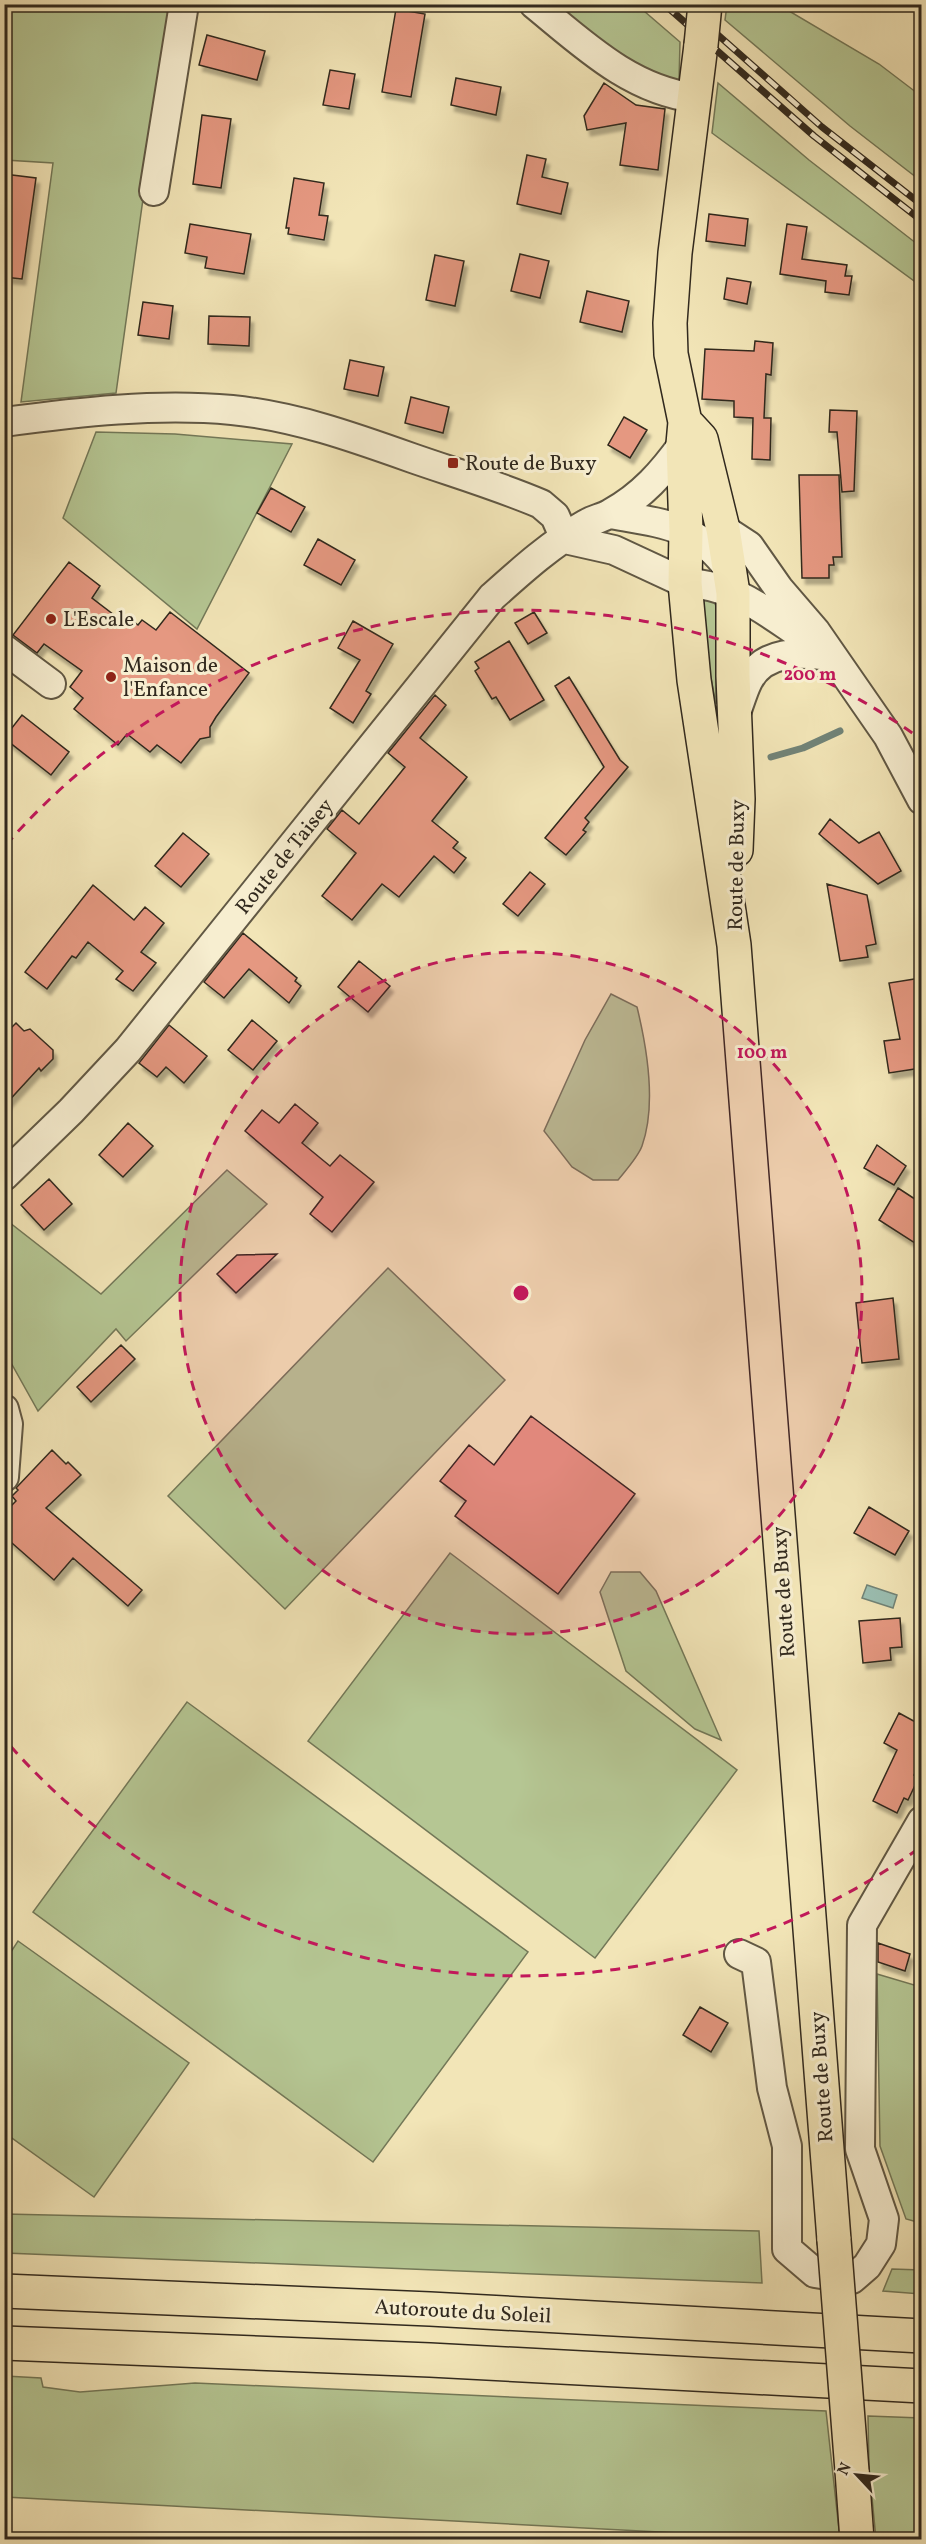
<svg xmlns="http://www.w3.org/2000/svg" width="926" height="2544" viewBox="0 0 926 2544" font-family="Vollkorn,serif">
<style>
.green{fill:#b5c693;stroke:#737858;stroke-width:1.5}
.water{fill:#9bbfb2;stroke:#718377;stroke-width:1.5}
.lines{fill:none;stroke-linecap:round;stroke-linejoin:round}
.stream{stroke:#718377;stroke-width:7}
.building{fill:#e59881;stroke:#31291e;stroke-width:1.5;filter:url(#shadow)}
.minor-casing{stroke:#615844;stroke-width:32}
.major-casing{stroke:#31291e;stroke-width:36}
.highway-casing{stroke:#31291e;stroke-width:36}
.minor{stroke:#f7eed0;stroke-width:28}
.major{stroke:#f2e5b7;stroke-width:33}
.highway{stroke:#f2e5b7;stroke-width:33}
.rail-casing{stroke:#31291e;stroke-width:7}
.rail{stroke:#f7eed0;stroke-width:4.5;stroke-dasharray:14;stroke-linecap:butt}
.major-bridge-casing{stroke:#31291e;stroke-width:36;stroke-linecap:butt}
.major-bridge{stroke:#f2e5b7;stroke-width:33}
.ring{fill:none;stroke:#c2185b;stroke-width:3;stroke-dasharray:10 8}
.poi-dot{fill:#8f2418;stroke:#f7eed0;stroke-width:2}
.labels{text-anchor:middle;stroke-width:6;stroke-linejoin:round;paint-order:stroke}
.poi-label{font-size:21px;fill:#31291e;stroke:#f7eed0;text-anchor:start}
.street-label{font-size:21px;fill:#31291e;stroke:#f7eed0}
.centre{fill:#c2185b;stroke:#f7eed0;stroke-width:3}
.ring-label{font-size:18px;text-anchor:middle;font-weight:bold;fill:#c2185b;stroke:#f7eed0;stroke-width:6;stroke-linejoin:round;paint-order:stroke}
</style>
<defs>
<filter id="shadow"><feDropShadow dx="3.5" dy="6" stdDeviation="1.5" flood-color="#0004"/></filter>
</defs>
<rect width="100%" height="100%" fill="#f2e5b7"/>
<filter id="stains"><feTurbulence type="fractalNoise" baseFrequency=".00333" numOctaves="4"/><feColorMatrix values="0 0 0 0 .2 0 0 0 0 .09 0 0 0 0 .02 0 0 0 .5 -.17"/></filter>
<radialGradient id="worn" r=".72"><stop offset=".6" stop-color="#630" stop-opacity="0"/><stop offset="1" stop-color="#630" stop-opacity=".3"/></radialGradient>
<path class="green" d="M5 5H170L116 393 21 402 53 163 5 160Z
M549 5H637L680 42 679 81C655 80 570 22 549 5Z
M727 5H779L879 64 921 96V181L850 126 725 20Z
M718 83 809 160 921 247V286L712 133Z
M96 432 175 434 292 444 197 629 63 518Z
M703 599 713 600 716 606V704L697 607Z
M611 994 637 1007C647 1048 657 1104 642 1146 638 1157 626 1170 618 1180H593L572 1167 544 1131 585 1040Z
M227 1170 267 1204 126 1341 116 1329 38 1411 5 1352V1219L101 1294Z
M388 1268 505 1380 285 1609 168 1496Z
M450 1553 737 1770 595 1958 308 1741Z
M611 1572H640L656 1591 721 1740 695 1729 626 1671 600 1592Z
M187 1702 528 1952 373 2162 33 1912Z
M18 1941 189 2063 94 2197 5 2133V1961Z
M877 1974 921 1987V2223L906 2219 880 2146Z
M5 2214 759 2231 762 2283 5 2253Z
M892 2269 921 2270V2294L883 2291Z
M5 2376 41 2378 43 2387 80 2392 195 2383 826 2411 840 2539H790L5 2497Z
M868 2416 921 2418V2468H916L920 2539H876L869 2467Z"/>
<path class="water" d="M867 1585 897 1595 893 1608 862 1598Z"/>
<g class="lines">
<path class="stream" d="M771 757 803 748 840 731"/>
</g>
<path class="building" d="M396 9 425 14 411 97 382 92Z
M207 35 265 51 257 80 199 65Z
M330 70 355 74 349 109 323 105Z
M456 78 501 87 496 115 451 105Z
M604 83 636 105 665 109 658 170 620 165 626 123 587 130 584 116Z
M202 115 231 119 221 188 193 184Z
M527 155 546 159 542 177 568 183 561 214 517 204Z
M4 174 36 178 22 279 4 277Z
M294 178 324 183 319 215 328 216 324 240 288 234 289 228H286Z
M709 214 748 219 745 246 706 241Z
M190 224 251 234 244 274 205 268 207 257 185 253Z
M787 224 807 227 802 259 847 265 845 276H852L849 295 825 292 826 281 780 274Z
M520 254 549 261 540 298 511 291Z
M435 255 464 261 455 306 426 300Z
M727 278 751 282 747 304 724 299Z
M587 291 629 301 622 332 580 322Z
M143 302 173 306 169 339 138 335Z
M209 316 250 317 249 346 208 344Z
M755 341 773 343 771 375 766 374 764 418H771L770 460 752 459 753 418 734 417V401L702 399 705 349 754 351Z
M350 360 384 367 378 396 344 389Z
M411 397 449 407 443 433 405 423Z
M830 410 857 411 854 491 842 492 837 432H829Z
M624 417 647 430 630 458 608 445Z
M799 475H839L842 557H833L834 565H829V578H802Z
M271 488 305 507 291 532 257 513Z
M318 539 355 560 341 585 304 565Z
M69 562 100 586 92 598 122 621 126 616 138 625 142 620 156 630 170 612 249 673 216 717 210 727V737L200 739 181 763 157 745 150 752 127 734 118 745 74 709 83 698 70 687 82 671 44 644 37 653 13 635Z
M534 612 547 633 528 644 515 623Z
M353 621 393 644 366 691 371 694 353 723 330 708 360 660 338 648Z
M509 641 544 700 510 720 496 697 492 699 475 671 479 668 475 662Z
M569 677 620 760 628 767 585 818 589 822 583 830 586 832 566 855 545 838 604 767 555 686Z
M435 695 446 705 420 738 467 777 432 821 458 842 453 848 466 858 454 873 434 856 399 897 382 884 352 920 322 896 356 853 327 829 342 810 359 824 405 767 388 753Z
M22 715 69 752 51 775 4 738Z
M830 819 859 843 879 832 901 871 878 884 819 834Z
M183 833 209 854 181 887 155 866Z
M530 872 545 884 518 916 503 904Z
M827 884 867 895 876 944 866 946 868 957 840 961Z
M93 885 134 920 145 907 164 923 141 952 156 963 133 991 116 979 123 971 88 942 76 958 72 956 47 989 25 972Z
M243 933 297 978 295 981 301 986 289 1003 249 969 224 998 204 982Z
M359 961 390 986 368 1012 338 987Z
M921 978V1068L889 1073 884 1041 900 1039 889 983Z
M252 1020 277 1041 253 1070 228 1050Z
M16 1023 24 1031 30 1029 53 1050V1059L41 1071 39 1068 4 1106V1035Z
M169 1025 207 1056 184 1083 166 1067 157 1077 139 1063Z
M295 1104 318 1123 302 1143 330 1166 340 1155 374 1182 332 1232 310 1214 323 1197 245 1131 262 1110 279 1123Z
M128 1123 153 1146 123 1177 99 1155Z
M877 1145 906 1166 894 1185 864 1168Z
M49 1179 72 1204 44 1230 21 1205Z
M898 1188 921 1203V1247L879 1220Z
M277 1254 236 1293 217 1274 237 1255Z
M893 1298 899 1359 862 1363 856 1303Z
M121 1345 135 1359 91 1402 77 1387Z
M531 1416 635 1494 558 1594 455 1516 466 1501 440 1481 469 1445 494 1465Z
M52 1450 66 1464 68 1462 81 1475 46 1508 142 1590 128 1606 73 1558 54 1580 4 1536 8 1509 16 1501 12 1496 18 1490 16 1488Z
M869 1507 909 1531 895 1555 854 1533Z
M900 1618 902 1647 890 1648 891 1660 863 1663 859 1621Z
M899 1713 921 1725V1761L914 1775 919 1777 908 1800 904 1798 897 1813 873 1801 897 1750 884 1743Z
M878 1943 910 1954 905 1971 878 1962Z
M700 2007 728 2023 711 2052 683 2035Z"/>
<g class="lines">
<defs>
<path id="minor" d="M534 4C583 44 630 90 695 98
M154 191 184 4
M4 422C79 412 156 403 232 410 294 416 353 437 412 458 455 473 499 486 541 504L555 516 565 539
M610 514C661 523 699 525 730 571
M723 529 749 546 779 589 816 632 888 736 922 800
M565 539 614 550 685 583C736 584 770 615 810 641
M4 649 51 684
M736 713C740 702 743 691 748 681 764 650 800 652 829 656
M4 1176 71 1111 128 1050 492 597C521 571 552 543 586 524 594 519 603 518 611 513 642 496 663 472 683 444
M4 1409 8 1424 4 1477
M739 1954 756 1962 772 2088 787 2146V2249L815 2273 852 2279 867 2266 881 2244 884 2219 860 2149 862 1925 922 1821"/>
<path id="major" d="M701 45 675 253 670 323 671 354 685 422 683 444 686 531 685 583 694 680 734 945 834 2240
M689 426 701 439 723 529 733 593V676L738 799 736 850
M852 2471 857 2540"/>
<path id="highway" d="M4 2291 430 2309 922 2336
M4 2343 430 2360 922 2386"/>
</defs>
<use href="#minor" class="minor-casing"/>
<use href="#major" class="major-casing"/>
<use href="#highway" class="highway-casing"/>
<use href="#minor" class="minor"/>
<use href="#major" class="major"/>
<use href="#highway" class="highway"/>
<defs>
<path id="rail" d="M664 4 814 136 922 221
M683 4 822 127 922 205"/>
</defs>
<use href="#rail" class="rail-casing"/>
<use href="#rail" class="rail"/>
<defs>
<path id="major-bridge" d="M701 45 705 4
M834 2240 852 2471"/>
</defs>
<use href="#major-bridge" class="major-bridge-casing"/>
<use href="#major-bridge" class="major-bridge"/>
</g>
<circle cx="521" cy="1293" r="341" fill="#c2185b" fill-opacity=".12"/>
<g class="ring">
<circle cx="521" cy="1293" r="341"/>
<path d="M918 1849A683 683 0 0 1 6 1741M6 845A683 683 0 0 1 918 737"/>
</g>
<g class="poi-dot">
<rect x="447" y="457" width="12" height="12" rx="3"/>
<circle cx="51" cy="619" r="6"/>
<circle cx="111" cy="677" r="6"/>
</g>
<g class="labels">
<g class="poi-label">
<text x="465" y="470">Route de Buxy</text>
<text x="63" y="626">L'Escale</text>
<text x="123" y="672">Maison de<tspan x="123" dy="24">l'Enfance</tspan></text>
</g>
<g class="street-label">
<text transform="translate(284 856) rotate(-51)" y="7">Route de Taisey</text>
<text transform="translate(736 865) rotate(-89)" y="7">Route de Buxy</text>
<text transform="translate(783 1592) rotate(-94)" y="7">Route de Buxy</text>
<text transform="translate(821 2077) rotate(-94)" y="7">Route de Buxy</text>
<text transform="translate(463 2311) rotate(3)" y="7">Autoroute du Soleil</text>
</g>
</g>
<circle cx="521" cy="1293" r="9" class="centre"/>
<g class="ring-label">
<text x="810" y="680">200 m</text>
<text x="762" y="1058">100 m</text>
</g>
<rect width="926" height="2544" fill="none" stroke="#f2e5b7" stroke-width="24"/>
<rect x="6" y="6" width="914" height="2532" fill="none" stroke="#31291e" stroke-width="3"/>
<rect x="12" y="12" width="902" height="2520" fill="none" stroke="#31291e" stroke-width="1.5"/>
<g transform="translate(857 2475) rotate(296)" stroke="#f7eed0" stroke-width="4.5" paint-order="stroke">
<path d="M0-4.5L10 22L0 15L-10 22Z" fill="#31291e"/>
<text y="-9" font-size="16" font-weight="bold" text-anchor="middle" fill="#31291e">N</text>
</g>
<rect width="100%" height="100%" filter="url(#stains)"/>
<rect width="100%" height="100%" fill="url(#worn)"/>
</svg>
